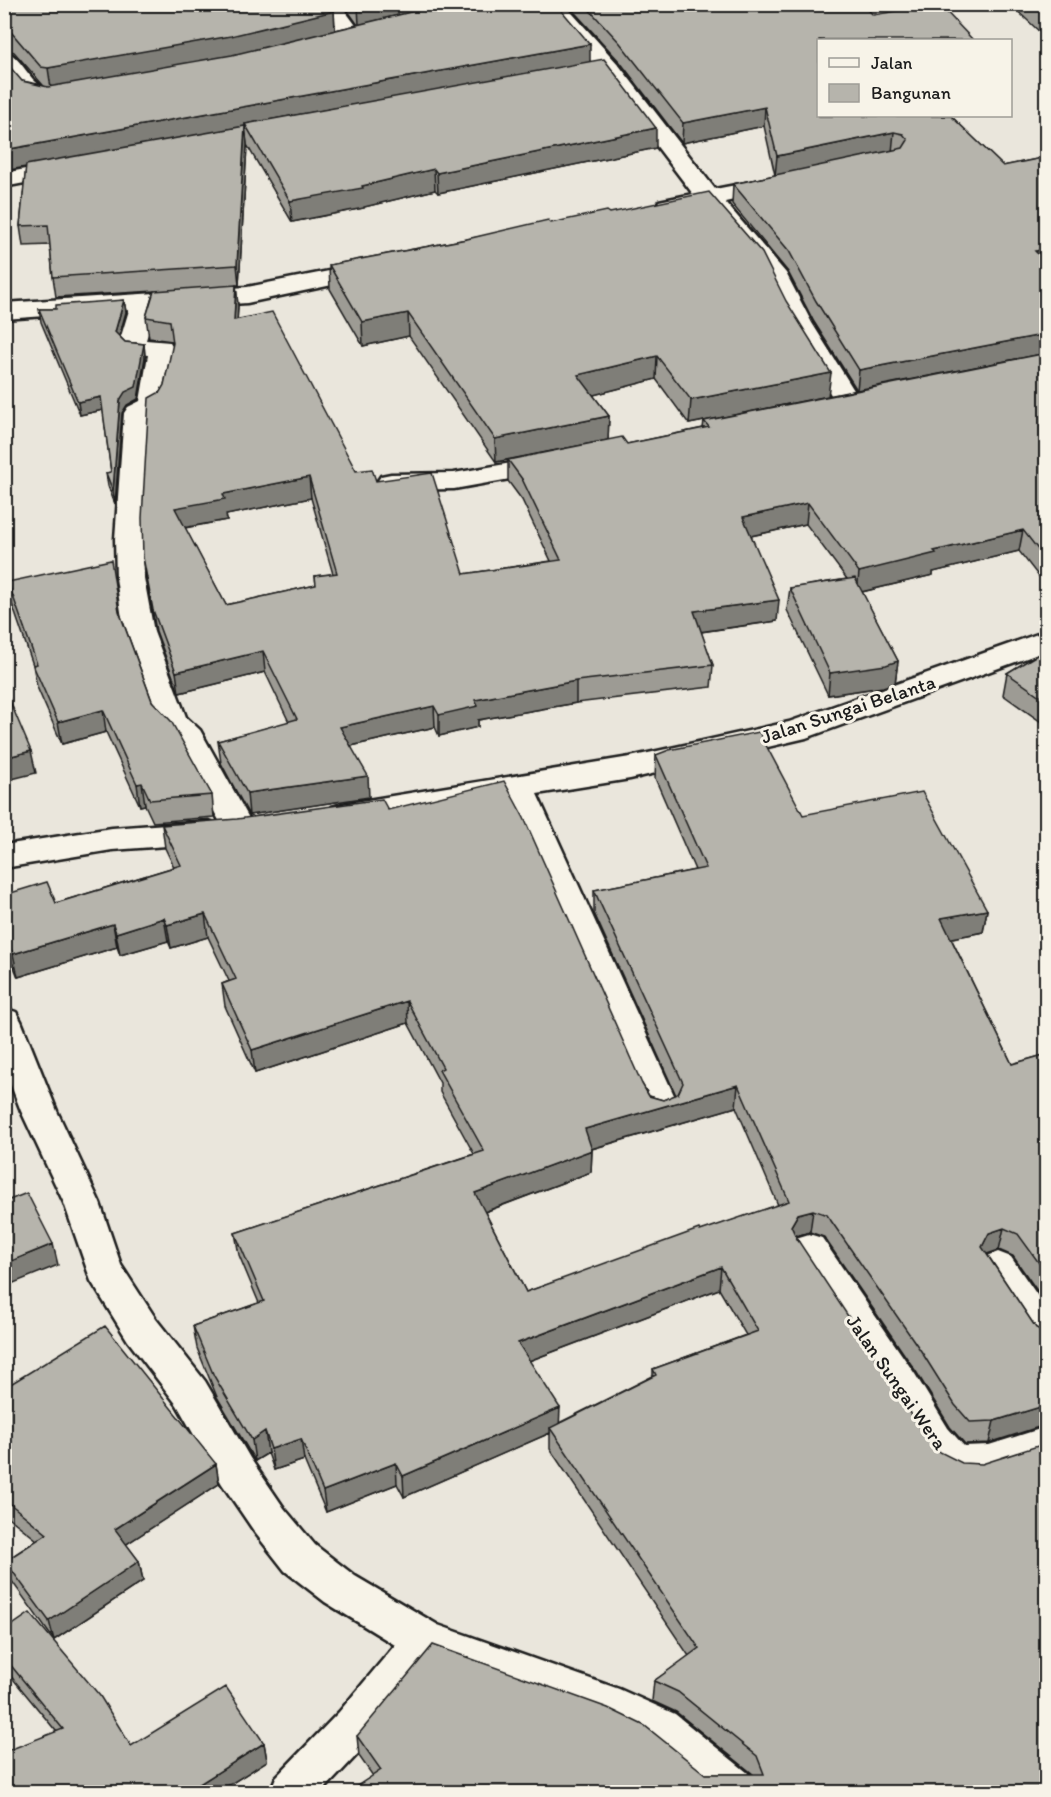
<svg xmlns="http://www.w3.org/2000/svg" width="1051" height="1797" viewBox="0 0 1051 1797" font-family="Itim,sans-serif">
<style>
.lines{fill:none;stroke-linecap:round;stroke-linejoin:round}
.minor-casing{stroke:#1c1c1c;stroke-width:5}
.minor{fill:#f7f3e8;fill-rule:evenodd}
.wall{fill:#9d9b94;stroke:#1c1c1c;stroke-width:1.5;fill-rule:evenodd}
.shaded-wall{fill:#7f7e78;stroke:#1c1c1c;stroke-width:1.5}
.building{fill:#b6b4ac;stroke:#1c1c1c;stroke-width:1.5;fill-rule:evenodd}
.labels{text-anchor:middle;stroke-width:6;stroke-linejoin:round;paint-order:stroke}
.street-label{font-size:20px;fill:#1c1c1c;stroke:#f7f3e8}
</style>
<rect width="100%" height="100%" fill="#eae6dc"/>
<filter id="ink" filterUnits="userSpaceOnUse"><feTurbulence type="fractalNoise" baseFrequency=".0167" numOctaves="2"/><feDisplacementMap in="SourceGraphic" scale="12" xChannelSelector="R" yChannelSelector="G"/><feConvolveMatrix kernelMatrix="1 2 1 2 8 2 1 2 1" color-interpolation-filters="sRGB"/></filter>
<g filter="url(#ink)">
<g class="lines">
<defs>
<path id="minor" d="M318 4H340L364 36 361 41 353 43 345 41Z
M542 4H564L618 64 715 189 777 177 785 179 789 184 785 189 725 202 786 273 812 323 862 403 858 409 849 411 840 409 786 323 762 275 703 206 668 213 659 211 656 206 659 201 693 194 602 74Z
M4 51C22 56 27 80 44 87 52 91 61 88 69 90L72 95 69 100C40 107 22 95 4 73Z
M68 161 76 163 80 168 76 173 4 187V173Z
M375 262 384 264 387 269 384 274 247 303 155 309 146 340 170 342C178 354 171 392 165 405 163 411 156 414 150 417L143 539 144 578 154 632 186 717 200 730 255 829 250 837 239 840 228 837 177 743 157 722 124 632 116 578 115 539 124 413 128 407 140 401 148 355 127 353 119 343 129 310 4 319V303L247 287Z
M551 456 561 458 565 464 561 470 454 489 391 490 381 488 377 482 381 476 391 474 454 473Z
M1046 631V651L806 738 630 779 537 794 679 1106 674 1116 661 1120 648 1116 643 1106 508 799 343 826 332 823 327 815 332 807 343 804 630 757 789 722Z
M208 821 219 824 224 832 219 840 208 843 112 850 4 868V845L112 828Z
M4 1008 16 1012 21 1021 57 1111 100 1203 121 1265 156 1319 205 1381 250 1458 284 1508 315 1545 355 1576 438 1625 619 1689 675 1714 753 1777 759 1792H704L645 1744 608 1726 433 1663 369 1742 322 1792H270L276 1777 339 1712 395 1645 325 1602 285 1571 256 1534 222 1484 177 1405 128 1341 91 1281 64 1203 21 1111 4 1067Z
M809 1234 822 1238 915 1374 948 1428 964 1446 989 1445 1046 1427V1461L976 1483 958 1482 936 1471 920 1453 887 1398 796 1260 790 1249 796 1238Z
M998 1252 1011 1257 1046 1308V1354L1032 1349 979 1268 985 1257Z"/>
</defs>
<use href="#minor" class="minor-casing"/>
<use href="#minor" class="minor"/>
</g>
<path class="wall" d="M4 4 334 11 335 30 358 25 343 4H556L590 62 656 148 438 193 435 190 364 207V208L292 222 247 145 245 127 247 145 239 285H236L238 306 237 320 356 471 376 481 464 574 551 561 522 500 508 481V460L496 462 409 336 363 346 330 289 329 265 551 223 610 213 828 396 857 390 814 322 788 272 732 204 733 184 775 175 764 126 682 143 620 62 567 4H863L819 40 951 116 1003 166 1047 157V587L1019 551 933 572V575L862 592 898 661 895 683 883 687 828 695 787 610 790 588 847 579 806 524 751 536 777 621 701 632 713 665 711 687 576 703 478 720V727L439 736 435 727 351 746 369 797 249 815 221 763 218 741 289 722 265 672 179 693 156 631 143 557 160 392 164 385 173 346 172 341 149 338 146 317 154 291 56 297 53 277 50 245 23 246 20 226 26 167 22 81 43 85 14 52 4 49ZM656 379 689 424 704 421 703 428 627 444 608 440 609 416 593 395ZM311 498 333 574 315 576 316 585 226 605 185 528 227 520 226 515Z
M1010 4H1047V33L1042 34Z
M124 300 126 312 119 336 125 342 144 344 145 357 138 399 127 405 122 413 115 504 108 486 106 473 111 472 103 410 80 415 41 322 39 309H56Z
M8 582 119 611 152 701 212 795 214 817 153 822 145 805 140 806 106 732 62 744 37 687 33 665 12 604Z
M1047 649V726L1003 695 1007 673Z
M656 755 803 815 987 910 983 932 951 938 1012 1064 1047 1054V1305L1013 1256 999 1250 987 1254 1036 1328 1047 1333V1426L1045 1425 989 1443 965 1444 950 1427 917 1373 824 1237 810 1232 796 1236 1047 1792 373 1776 359 1756 357 1736 705 1774H753L676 1712 652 1701 654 1681 689 1656 550 1449V1433L404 1497 397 1484 326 1512 304 1460 274 1470 268 1453 255 1461 217 1397 197 1348 193 1326 259 1303 239 1255 235 1233 474 1154 440 1092V1083L408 1023 255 1073 225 1006 222 984 229 981 208 937 171 948 168 941 120 955 117 947 18 977 4 942V895L56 903 174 867 165 848 162 825 388 810 642 1084 649 1096 663 1100 676 1095 594 913V890L695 870 655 778ZM736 1107 778 1205 526 1292 485 1212 591 1172 592 1149ZM719 1289 746 1335 653 1369V1376L559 1423 529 1361Z
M4 1388 216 1464 219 1484 126 1544 139 1561 143 1581 54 1640 11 1580 5 1561 37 1540 4 1514Z
M4 1631 131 1746 264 1743 267 1761 218 1792 56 1731 4 1668Z"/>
<path class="shaded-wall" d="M365 4H444L359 25 358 6Z
M334 11 335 31 233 56 51 88 48 68Z
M1045 15H1047V33L1042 34Z
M590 44V63L245 124 247 145 239 285 237 265 245 127 4 171V150Z
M765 107 764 126 682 143 683 123Z
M656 128V148L438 193 437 173Z
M894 132 892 152 775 176 777 156Z
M434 169 435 190 364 207V208L292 222 290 201 362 186Z
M1047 249V268L1035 251Z
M236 285 238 306 236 341 234 320Z
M124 300 126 312 117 344 115 332Z
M408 313 409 336 363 346 362 322Z
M1047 334V353L857 390 859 370Z
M144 344 145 357 138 399 127 405 122 413 115 504 113 491 120 400Z
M657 356 656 379 578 399V375Z
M831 373 828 396 689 424 691 400Z
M101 397 103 410 80 415 78 402Z
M609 416 608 440 496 462 495 439Z
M309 477 311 498 226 515 227 520 177 529 175 508 223 494Z
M808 503 806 524 741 538 743 517Z
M1023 530 1019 551 933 572V575L857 593 859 572 934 551Z
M779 600 777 621 692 633 694 611Z
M263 651 265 672 179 693 176 672Z
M898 661 895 683 883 687 828 695 830 673Z
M576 681V703L478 720V727L439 736V715L475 700Z
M434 706 435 727 342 748 340 727Z
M103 710 106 732 62 744 58 722Z
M31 751 36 773 4 781V758Z
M368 776 369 797 249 815 247 793Z
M142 783 145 805 140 806 137 784Z
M987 910 983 932 937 941 941 918Z
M205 914 208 937 171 948 167 925Z
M164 918 168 941 120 955 116 933Z
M113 924 117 947 18 977 13 954Z
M407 1001 408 1023 255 1073 252 1050Z
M738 1085 736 1107 584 1151 585 1129Z
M592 1150 591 1172 476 1215 475 1193Z
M813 1210 810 1232 795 1236 791 1226 798 1214Z
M1004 1228 999 1250 984 1255 982 1247 989 1233Z
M53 1244 58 1265 4 1287V1264Z
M721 1267 719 1289 518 1365V1343Z
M1047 1405V1421L1045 1425 989 1443 994 1421Z
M560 1408 559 1429 550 1428V1433L404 1497 403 1476Z
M265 1431 268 1453 255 1461 252 1440Z
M301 1439 304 1460 274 1470 271 1449Z
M396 1463 397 1484 326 1512 323 1491Z
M216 1464 219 1484 119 1549 115 1529Z
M139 1561 143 1581 54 1640 49 1621Z
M264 1743 267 1761 218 1792H187Z"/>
<path class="building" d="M4 4H329L334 11 231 36 48 68 41 67 11 32 4 30Z
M444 4H556L590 44 4 150V60L22 81 48 87 232 55Z
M584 4H863L873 15 939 4 973 40H819V116H951L1003 166 1047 157V249L1035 251 1047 263V334L859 370 816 301 789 251 733 184 903 148 908 140 903 134 894 132 777 156 765 107 683 123 620 43Z
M1034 4H1047V15H1045Z
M604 59 656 128 437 173 434 169 362 186 363 188 290 201 245 124Z
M245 126 237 265 53 277 48 225 20 226 26 165Z
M709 192 762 253 786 301 831 373 691 400 657 356 578 375 609 416 495 439 408 313 362 322 329 265 467 239 548 220 551 223 607 211 610 213Z
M236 285 234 320 272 312 356 471 372 469 376 481 432 473 464 574 561 560 522 479 508 460 622 437 627 444 709 427 704 421 1047 353V561L1023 530 934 551 936 553 859 572 808 503 743 517 779 600 694 611 713 665 576 681 475 700 478 706 439 715 434 706 340 727 368 776 247 793 218 741 297 719 263 651 176 672 153 610 143 557 142 518 149 398 160 392 164 385 173 343 170 321 146 317 154 291ZM309 477 337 573 315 576 316 585 226 605 175 508 225 499 223 494Z
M124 300 115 332 125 342 144 344 136 387 125 392 120 400 113 491 106 473 111 472 101 397 78 402 39 309H56V305Z
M111 560 119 611 152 701 171 721 212 795 150 800 142 783 137 784 103 710 58 722 33 665 37 664 8 582Z
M855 578 898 661 886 665 830 673 790 588Z
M1047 649V701L1007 673Z
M9 699 31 751 4 758V700Z
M759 732 803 815 922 792 987 910 941 918 1012 1064 1047 1054V1274L1018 1234 1004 1228 989 1233 982 1247 1036 1328 1047 1333V1405L994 1421 970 1422 955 1405 921 1351 827 1215 813 1210 798 1214 791 1226 797 1239 889 1378 923 1433 940 1452 962 1463 982 1464 1047 1443V1792H348L381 1770 357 1736 433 1645 608 1708 645 1726 705 1774H764L757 1756 678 1692 654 1681 699 1648 550 1428 656 1375 653 1369 758 1331 721 1267 518 1343 560 1408 403 1476 396 1463 323 1491 301 1439 271 1449 265 1431 252 1440 214 1376 193 1326 264 1301 235 1233 484 1151 439 1070 443 1068 407 1001 252 1050 222 984 236 979 205 914 167 925 164 918 116 933 113 924 13 954 4 932V895L47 882 56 903 181 865 162 825 237 819 382 799 388 810 504 781 524 818 642 1084 649 1096 663 1100 678 1094 683 1083 594 890 706 868 656 755 669 750ZM738 1085 789 1201 700 1231 699 1229 526 1292 475 1193 592 1150 585 1129Z
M27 1193 53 1244 4 1264V1202Z
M105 1326 216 1464 115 1529 139 1561 49 1621 5 1561 47 1534 4 1499V1388Z
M30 1613 100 1696 131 1746 226 1687 264 1743 187 1792H4V1752L63 1729 4 1657V1631Z"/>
</g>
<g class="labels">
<g class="street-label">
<text transform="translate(848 709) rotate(-18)" y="7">Jalan Sungai Belanta</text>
<text transform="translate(897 1382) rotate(55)" y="7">Jalan Sungai Wera</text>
</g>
</g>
<rect width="1051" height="1797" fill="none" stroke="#f7f3e8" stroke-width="24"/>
<rect x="12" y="12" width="1027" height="1773" fill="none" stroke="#1c1c1c" stroke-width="2" filter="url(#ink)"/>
<rect x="817" y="39" width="195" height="78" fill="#f7f3e8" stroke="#9f9d96" stroke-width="1.5"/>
<rect x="829" y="58" width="30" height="9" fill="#f7f3e8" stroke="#9f9d96" stroke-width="1.5"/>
<text x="871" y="69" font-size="18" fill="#1c1c1c">Jalan</text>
<rect x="829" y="84" width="30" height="18" fill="#b6b4ac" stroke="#9f9d96" stroke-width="1.5"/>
<text x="871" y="99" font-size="18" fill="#1c1c1c">Bangunan</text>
</svg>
